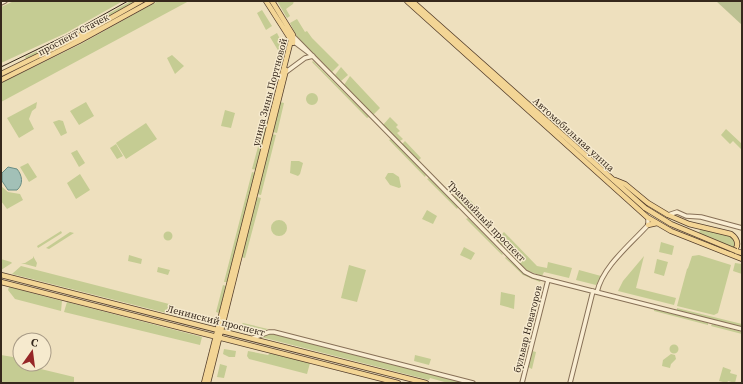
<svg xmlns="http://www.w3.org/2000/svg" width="743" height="384" viewBox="0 0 743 384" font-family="'Source Serif 4',serif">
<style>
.green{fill:#c5cc93}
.cemetery{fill:#bbc092}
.water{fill:#a2c0b7;stroke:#698d84}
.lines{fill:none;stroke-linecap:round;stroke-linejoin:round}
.minor-casing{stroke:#877057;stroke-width:5.5}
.major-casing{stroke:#543e2c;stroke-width:6}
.minor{stroke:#f9edd2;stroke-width:3.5}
.major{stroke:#f3d595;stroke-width:4.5}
.tram{stroke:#36281c;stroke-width:1}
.major-bridge-casing{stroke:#543e2c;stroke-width:6;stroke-linecap:butt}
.major-bridge{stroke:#f3d595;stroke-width:4.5}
.labels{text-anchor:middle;stroke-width:3;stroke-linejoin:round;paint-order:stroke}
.street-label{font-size:10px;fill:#36281c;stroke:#f6eace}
</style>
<rect width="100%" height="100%" fill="#eee0be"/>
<path class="green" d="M14 1H123L66 33 1 63V7Z
M131 1H136L75 35 26 59 25 57 74 33Z
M158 1H189L1 102V83L81 44Z
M277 1H294L293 4 286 9 290 16 287 18Z
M262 10 272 26 266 30 257 13Z
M297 19 305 32 307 31 312 38 339 65 332 72 297 37 290 23Z
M277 33 281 41 279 52 270 37Z
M172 55 184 66 175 74 167 58Z
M313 61 369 117 367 118 312 62Z
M341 67 348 75 341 81 335 75Z
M350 76 380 108 373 115 344 85Z
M306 99a6 6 0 1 1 12 0a6 6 0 1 1-12 0Z
M37 102 36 108 32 111 29 119 34 129 19 138 7 118Z
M86 102 94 116 79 125 70 111Z
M280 102 284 103 277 133 273 132Z
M225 110 235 113 231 128 221 126Z
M390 117 398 125 396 127 400 131 397 133 403 139 400 141 383 125Z
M59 120 63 121 67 133 61 136 53 122Z
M265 121 268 122 256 170 252 169Z
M146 123 157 139 126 159 116 143Z
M726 129 742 144V150L733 141 730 144 721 135Z
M272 134 276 135 261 195 257 194Z
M391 139 426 175 425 177 389 140Z
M405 141 421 158 418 161 402 144Z
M116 144 123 156 117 159 110 148Z
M77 150 85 163 79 167 71 153Z
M291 161H299L303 163 300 174 298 176 290 173Z
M28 163 37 177 29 182 20 167Z
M252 172 255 173 227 282H224Z
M388 173H393L399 177 401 187 399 188 390 185 385 178Z
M80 174 90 190 76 199 67 183Z
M429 178 458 207 457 209 427 179Z
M1 186 8 192 20 194 23 200 7 209 1 201Z
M461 191 477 207 472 214 454 197 458 192Z
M257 197 261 198 245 258 241 257Z
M427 210 437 216 433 224 422 219Z
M468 218 503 254 502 255 466 219Z
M271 228a8 8 0 1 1 16 0a8 8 0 1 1-16 0Z
M701 229 726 232 736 241 734 248 698 234Z
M61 231 62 233 38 248 37 246Z
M163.5 236a4.5 4.5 0 1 1 9 0a4.5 4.5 0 1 1-9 0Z
M70 232 74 233 49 249 46 248Z
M504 232 537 266 547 268 548 262 572 268 569 278 544 272 542 276 526 270 496 240Z
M661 242 674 246 672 255 659 252Z
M464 247 475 253 471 260 460 255Z
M129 255 142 259 141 264 128 261Z
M699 255 731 265 718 313 714 315 677 306 687 269 688 268 692 256Z
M33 256 37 263 36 267 21 263H25L33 258Z
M644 256 636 288 676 298 674 305 618 291 623 281Z
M506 257 524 274 541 280 540 282 523 275 505 258Z
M1 259 11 262 12 263 1 270Z
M657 259 668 262 664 276 654 273Z
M735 263 742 264V274L733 271Z
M349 265 366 270 357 302 341 298Z
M21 266 173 305 183 314 182 317 12 274Z
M158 267 170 270 168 275 157 272Z
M579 270 601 276 596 285 576 280Z
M223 285 226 286 219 313 216 312Z
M9 287 62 301 61 311 15 299 8 290Z
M501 292 515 295 514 309 500 305Z
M67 302 202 337 200 345 64 312Z
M677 308 742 324V327L677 310Z
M654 309 708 323V325L654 311Z
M243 323 268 329 256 334 236 330Z
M712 324 742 332V334L711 326Z
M269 334H275L465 382 448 383 430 378 429 380 261 337Z
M669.5 349a4.5 4.5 0 1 1 9 0a4.5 4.5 0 1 1-9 0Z
M224 349 236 351 235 357H229L223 354Z
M248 351 268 355 270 353 310 363 307 374 249 359 247 356Z
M532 351 536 352 532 369 528 367Z
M671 354 675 355 676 359 671 364 670 368 662 366 663 360Z
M1 355 19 358 18 362 20 364 74 377V383H1Z
M415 355 431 359 429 365 414 361Z
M220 364 227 366 224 378 217 377Z
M723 367 731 370 730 373 737 375 735 383 728 381 727 383 719 381Z"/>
<path class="cemetery" d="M716 1H742V25Z"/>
<path class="water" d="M8 167 17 169C22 175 24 184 17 190H8L2 181V173Z"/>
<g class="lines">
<defs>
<path id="minor" d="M1 3 5 1
M293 36 525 272 533 276 742 329
M293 41 313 56
M286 72 305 58 313 56
M668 215 677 212 686 216 701 217 742 228
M597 292C603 266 630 245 648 225V218
M253 338 269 332H274L473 383
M522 383 548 280
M570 383 593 291"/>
<path id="major" d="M272 1 293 35V43
M407 1 647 217 671 231 742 259
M412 1 645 208
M1 74 77 37 141 1
M1 80 79 41 152 1
M615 180 625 184 648 203 668 215 689 224 731 234C738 239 740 247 732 252
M648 225 657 223
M736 251 742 253
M1 275 426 383
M1 282 398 383
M204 383 291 40 266 1
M208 383 286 70"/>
</defs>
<use href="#minor" class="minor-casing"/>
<use href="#major" class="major-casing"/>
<use href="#minor" class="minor"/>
<use href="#major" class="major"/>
<path class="tram" d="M1 67 67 35 128 1"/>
<defs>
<path id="major-bridge" d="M645 208 671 224 736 251"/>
</defs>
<use href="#major-bridge" class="major-bridge-casing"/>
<use href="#major-bridge" class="major-bridge"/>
</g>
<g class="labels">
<g class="street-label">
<text transform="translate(73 34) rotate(-28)" y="4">проспект Стачек</text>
<text transform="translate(269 92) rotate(-75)" y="4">улица Зины Портновой</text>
<text transform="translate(574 134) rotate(42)" y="4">Автомобильная улица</text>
<text transform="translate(487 221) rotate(46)" y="4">Трамвайный проспект</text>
<text transform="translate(216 320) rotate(14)" y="4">Ленинский проспект</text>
<text transform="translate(527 329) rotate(-76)" y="4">бульвар Новаторов</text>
</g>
</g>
<rect width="743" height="384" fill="none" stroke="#36281c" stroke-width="4"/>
<g transform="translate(32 352) rotate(14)"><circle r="19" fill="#f6eace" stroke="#a99c87"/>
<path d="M0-3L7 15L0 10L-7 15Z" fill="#962627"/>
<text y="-6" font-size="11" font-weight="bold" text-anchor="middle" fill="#36281c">С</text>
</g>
</svg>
